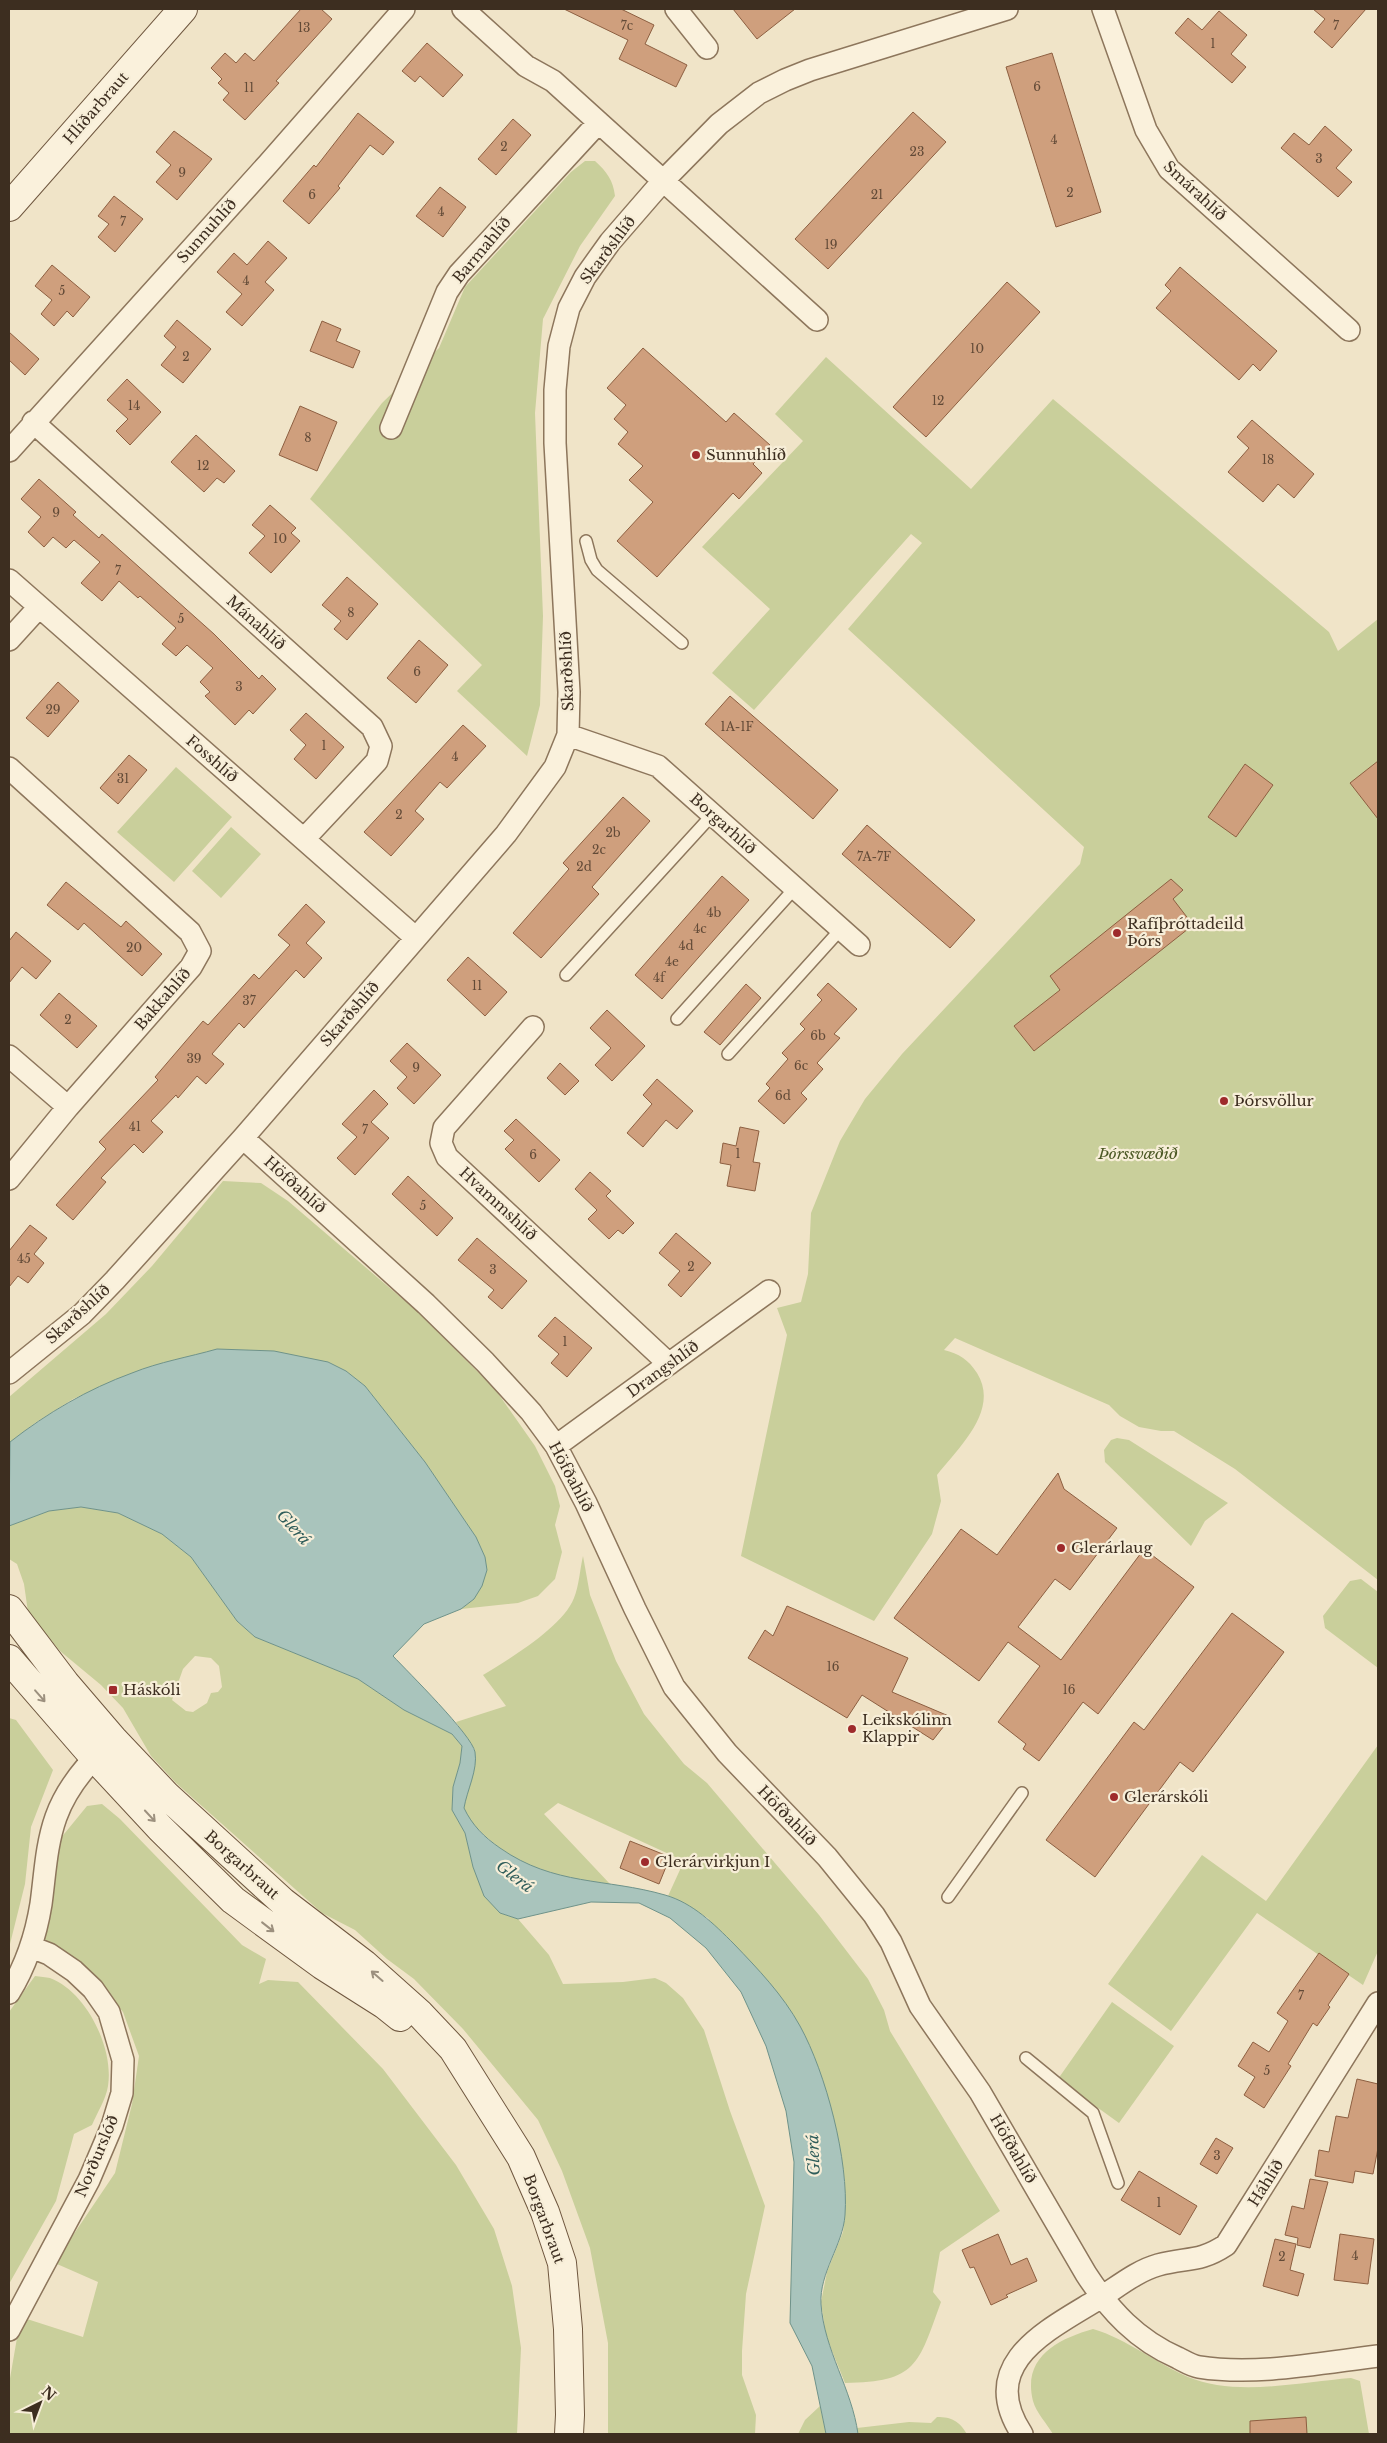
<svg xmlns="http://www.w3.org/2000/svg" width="1387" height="2443" viewBox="0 0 1387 2443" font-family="'Libre Baskerville',serif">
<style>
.green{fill:#c9cf9b;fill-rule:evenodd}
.water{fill:#a9c4bc;stroke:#6f938a}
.building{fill:#cf9f7d;stroke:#8d5f41}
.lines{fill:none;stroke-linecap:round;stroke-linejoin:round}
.lane-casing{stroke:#8d765c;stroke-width:14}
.street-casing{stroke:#8d765c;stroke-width:24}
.secondary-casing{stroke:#6f573f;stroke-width:30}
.lane{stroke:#faf1dc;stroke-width:11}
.street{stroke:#faf1dc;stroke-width:21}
.secondary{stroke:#faf1dc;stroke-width:28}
.oneway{stroke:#9c907e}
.poi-dot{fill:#9e2a2b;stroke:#f7eed8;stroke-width:2}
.labels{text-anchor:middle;stroke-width:4.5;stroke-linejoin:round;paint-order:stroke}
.number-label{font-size:12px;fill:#624a37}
.street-label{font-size:15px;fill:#3d2e20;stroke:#f7eed8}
.poi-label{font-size:15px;fill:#3d2e20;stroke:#f7eed8;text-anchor:start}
.park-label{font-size:15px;font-style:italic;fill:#4d5a26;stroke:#f7eed8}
.water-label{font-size:16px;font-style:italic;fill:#2f5d5a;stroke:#f7eed8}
</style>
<rect width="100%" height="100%" fill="#f0e4c8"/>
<path class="green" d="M585 161H595C607 172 613 180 615 196L580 246 543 319 535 413 543 616 540 705 527 756 457 691 482 665 310 499 382 403 439 348 465 287 571 172Z
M826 357 971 489 1053 399 1329 632 1338 651 1378 619V1580L1235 1469 1174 1431H1161L1139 1427 1120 1416 1109 1405 955 1338 944 1350C959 1354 968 1359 977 1373 1000 1410 959 1447 937 1475L941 1501 932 1534 874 1621 741 1556 787 1335 777 1308 801 1302 808 1274 811 1213 840 1141 865 1099 902 1054 1080 864 1084 847 848 629 922 543 911 534 754 710 712 673 770 609 702 547 803 441 775 414Z
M176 767 232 817 174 882 117 832Z
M231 827 261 854 221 898 192 871Z
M223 1181 261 1183 288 1201 419 1313 495 1389 535 1446 555 1486 560 1506 555 1525 562 1552 555 1579 538 1596 518 1603 461 1609 474 1599 485 1557 476 1537 425 1462 365 1386 346 1371 328 1362 133 1373 73 1399 35 1423 9 1443V1397L106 1314 152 1266Z
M1117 1438 1129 1440 1228 1503 1205 1521 1191 1546 1105 1462 1104 1450 1111 1440Z
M81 1507 118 1513 162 1534 191 1557 237 1621 255 1637 358 1679 404 1710 452 1734 462 1746 460 1763 453 1787 452 1810 465 1833 473 1867 500 1913 518 1919 549 1955 563 1984 623 1982 655 1978 666 1983 683 1998 704 2030 730 2111 765 2206 746 2294 742 2351V2375L756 2415 755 2434H608V2343L590 2248 562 2171 538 2120 463 2029 414 1979 387 1959 355 1930 322 1913 176 1783 151 1756 123 1708 101 1685 60 1651 28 1612 24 1584 17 1564 9 1559V1526L49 1511ZM195 1656 211 1658 219 1666 222 1687 218 1692 211 1693 207 1703 193 1712 186 1711 172 1700 183 1669Z
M583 1556 590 1595 616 1661 644 1714 684 1764 707 1783 819 1915 868 1979 884 2010 890 2031 1000 2211 940 2252 933 2292 941 2302C918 2365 917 2382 845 2383L826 2336 821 2302 827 2272 843 2232 845 2214V2182L836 2130 708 1918 668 1896 684 1861 558 1803 544 1814 610 1884C560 1880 514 1866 478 1829 473 1824 464 1815 464 1807 463 1794 472 1765 475 1750L456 1722 506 1706 483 1675C509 1659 563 1627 574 1598 579 1586 580 1569 583 1556Z
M1361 1579 1378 1592V1668L1325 1628 1323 1616 1350 1581Z
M9 1718 16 1720 53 1770 31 1827 25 1884 9 1948Z
M1378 1745V1951L1363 1985 1257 1913 1171 2031 1108 1984 1202 1855 1266 1901Z
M102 1804 120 1819 242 1945 266 1959 259 1984 268 1980 298 1982 383 2069 456 2165 494 2229 512 2286 521 2348 517 2434H9V2384L17 2338 23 2321 61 2253 115 2173 132 2104 139 2056 123 2012 94 1978 42 1941 51 1850 87 1806ZM57 2264 98 2282 83 2337 27 2319Z
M35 1976C40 1977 46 1977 50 1978 87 1992 114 2049 108 2086 106 2099 97 2113 92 2125L74 2134 56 2201 9 2284V2012Z
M1112 2002 1174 2046 1119 2123 1058 2079Z
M1093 2329C1127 2339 1156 2363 1188 2377 1236 2397 1300 2382 1351 2378L1360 2381 1369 2434H1053C1047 2424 1036 2412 1033 2401 1022 2357 1058 2339 1093 2329Z
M820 2406 826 2434H798L805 2420Z
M937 2417C952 2417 959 2421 967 2434H858L857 2428 909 2422 931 2423Z"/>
<path class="water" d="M217 1349 274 1351 328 1362 346 1371 365 1386 425 1462 476 1537 485 1557 487 1570 482 1586 474 1599 461 1609 424 1624 393 1656C408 1672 472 1735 475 1752 478 1770 467 1790 464 1808 472 1825 484 1837 500 1848 554 1886 606 1878 665 1895 693 1903 714 1924 734 1944 758 1969 783 1995 800 2026 826 2073 849 2161 845 2215 843 2245 819 2273 821 2304 824 2350 852 2389 858 2434H826L812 2366 790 2323 794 2162 786 2111 766 2046 741 1992 706 1948 670 1918 639 1903 591 1902 518 1919 500 1913 484 1896 473 1867 465 1833 452 1810 453 1787 460 1763 462 1746 452 1734 404 1710 358 1679 255 1637 237 1621 191 1557 162 1534 118 1513 81 1507 49 1511 9 1526 10 1442C47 1413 88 1389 132 1373 159 1362 189 1357 217 1349Z"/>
<path class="building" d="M301 9H321L332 19 276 81 279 83 245 120 223 100 229 93 218 83 222 79 211 68 225 53 236 63 245 53 254 61Z
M564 9H621L654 25 645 44 687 65 676 87 619 59 628 40Z
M733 9H795L757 39Z
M1313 9H1366L1332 48 1314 32 1325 19Z
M1219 11 1247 35 1231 54 1246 67 1232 83 1175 33 1188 18 1202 30Z
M427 43 463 75 443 97 420 76 415 82 402 71Z
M1052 53 1101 212 1056 227 1006 67Z
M913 112 946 142 828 269 795 239Z
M358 113 394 142 383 155 370 145 338 186 340 188 309 224 283 201 314 165 316 167Z
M513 119 531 135 496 175 478 159Z
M1325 126 1352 150 1336 168 1352 182 1338 197 1281 148 1294 133 1309 145Z
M174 131 212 159 177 200 156 182 171 165 156 152Z
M440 187 466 207 443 237 416 216Z
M114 196 143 219 115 252 98 237 109 224 98 216Z
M268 241 287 258 265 282 274 290 242 326 226 312 242 294 217 272 234 253 247 265Z
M52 265 90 297 73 317 67 311 54 326 41 314 52 300 35 286Z
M1180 267 1277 351 1260 371 1253 364 1239 380 1156 308 1171 291 1165 285Z
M1007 282 1040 312 926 437 893 407Z
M177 320 211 349 183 383 161 365 176 347 164 336Z
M322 321 341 329 336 341 360 351 353 368 310 351Z
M9 332 39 359 25 375 9 360Z
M643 348 726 422 734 413 770 445 753 464 762 473 739 499 733 493 657 577 617 541 653 502 629 480 643 466 618 444 628 432 614 419 626 405 607 388Z
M127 379 161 412 130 445 116 431 128 419 107 400Z
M300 406 337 422 317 471 279 455Z
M1252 420 1314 474 1294 498 1278 484 1263 502 1228 472 1249 448 1237 437Z
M196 435 235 471 224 483 217 478 204 492 171 462Z
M39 479 76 512 73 515 99 538 102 534 214 634 259 679 262 675 276 689 253 714 249 710 235 725 205 696 210 692 200 682 213 668 187 645 176 656 162 644 176 628 140 596 138 598 119 581 102 601 81 583 100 562 74 540 66 548 53 537 44 547 28 532 41 517 21 499Z
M270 505 296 528 291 533 300 541 271 573 249 553 265 536 252 525Z
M347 577 378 604 347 640 334 629 341 621 322 605Z
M419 640 448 665 416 703 387 678Z
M58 682 79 701 48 737 26 718Z
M730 696 838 790 813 819 705 724Z
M306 713 344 747 316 779 294 759 306 745 290 730Z
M463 725 486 746 447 788 440 782 415 811 424 819 391 856 364 832Z
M129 755 147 770 118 804 100 788Z
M1378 761V819L1350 783Z
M1245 764 1273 785 1236 837 1208 817Z
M623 797 650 821 592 887 599 894 541 958 513 933 569 869 563 863Z
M867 825 975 920 950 948 842 854Z
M722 876 749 900 662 999 635 975Z
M1171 879 1183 890 1173 899 1193 925 1034 1051 1014 1026 1060 990 1050 976Z
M66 882 121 927 126 921 162 954 142 976 84 923 78 930 47 905Z
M306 904 325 922 306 943 322 958 304 978 296 970 244 1028 239 1023 212 1054 224 1064 206 1084 197 1076 178 1098 176 1095 151 1121 163 1132 143 1153 134 1144 101 1178 106 1182 73 1220 56 1205 106 1149 99 1142 158 1080 155 1077 203 1021 208 1025 254 974 259 979 290 945 278 935Z
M16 932 51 961 36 979 22 967 9 983V941Z
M468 957 507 992 485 1016 447 980Z
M828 983 857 1009 834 1034 840 1038 817 1063 823 1069 801 1093 807 1099 784 1124 758 1101 770 1088 766 1084 788 1059 782 1053 805 1029 800 1024 822 1000 817 995Z
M746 984 761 998 720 1045 704 1032Z
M59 993 97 1026 77 1048 40 1015Z
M607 1010 645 1046 612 1081 595 1065 611 1048 590 1028Z
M407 1043 441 1075 414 1104 397 1088 407 1077 390 1061Z
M560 1063 579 1081 565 1095 547 1078Z
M657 1079 693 1111 677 1129 666 1120 643 1147 627 1133 652 1104 643 1095Z
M374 1090 388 1104 371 1122 389 1138 355 1175 337 1158 357 1137 342 1124Z
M516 1119 560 1160 539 1182 505 1149 514 1140 504 1131Z
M740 1127 759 1131 753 1162 760 1163 755 1191 727 1186 731 1165 720 1163 723 1143 736 1146Z
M590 1172 611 1191 606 1196 634 1223 623 1234 618 1230 609 1239 588 1219 597 1210 575 1189Z
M408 1176 453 1218 437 1236 392 1194Z
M30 1225 47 1238 34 1254 44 1263 28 1283 18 1276 9 1287V1251Z
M676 1233 711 1263 681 1297 668 1285 680 1271 659 1253Z
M477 1238 527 1281 502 1309 488 1297 494 1290 458 1260Z
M555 1317 592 1348 567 1377 551 1363 559 1354 538 1336Z
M1058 1473 1064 1489 1117 1528 1070 1590 1055 1579 1018 1627 1061 1660 1144 1549 1194 1587 1098 1714 1083 1702 1039 1761 1023 1749 1026 1744 998 1722 1040 1666 1008 1642 979 1681 894 1618 961 1529 997 1555Z
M787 1606 908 1658 892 1692 951 1717 933 1740 862 1695 847 1718 748 1658 765 1630 773 1636Z
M1232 1613 1284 1652 1193 1772 1180 1762 1095 1877 1046 1840 1134 1722 1144 1730Z
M630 1841 670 1857 659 1884 620 1868Z
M1319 1953 1349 1974 1328 2005 1330 2007 1317 2026 1313 2023 1288 2064 1291 2066 1264 2108 1244 2095 1255 2077 1238 2066 1253 2042 1269 2052 1288 2021 1277 2013Z
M1357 2079 1378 2084V2148L1373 2174 1355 2171 1353 2183 1315 2176 1319 2150 1329 2152 1336 2116 1348 2118Z
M1216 2138 1233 2148 1217 2174 1200 2164Z
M1139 2171 1197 2206 1180 2235 1121 2200Z
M1310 2179 1328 2182 1310 2248 1297 2245 1298 2238 1285 2235 1292 2206 1304 2209Z
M998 2234 1011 2265 1027 2258 1037 2281 1006 2295 1008 2297 991 2305 974 2267 970 2268 962 2250Z
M1340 2234 1374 2239 1368 2284 1334 2280Z
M1275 2239 1296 2244 1290 2270 1304 2274 1298 2296 1263 2286Z
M1306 2417 1307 2434H1250V2421Z"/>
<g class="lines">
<defs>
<path id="lane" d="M586 541 591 560 597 570 682 643
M566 975 713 814
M677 1019 795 888
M728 1054 841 929
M948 1897 1022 1793
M1026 2058 1093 2113 1118 2183"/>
<path id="street" d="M463 9 526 66 553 81 817 320
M676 9 707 48
M1103 9 1146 130 1169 169 1349 330
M33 422 372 727 381 746 377 761 304 839
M391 428 447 292 459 274 598 123
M9 451 268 164 404 9
M9 580 416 938
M9 640 39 607
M568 735 658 766 859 945
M9 768 190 932 200 951 191 967 68 1107 9 1179
M533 1027 444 1128 441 1143 447 1157 669 1364
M9 1056 68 1107
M243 1138 426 1304 485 1362 531 1412 556 1446 586 1503 635 1609 674 1687 727 1753 827 1857 874 1915 891 1942 920 2006 980 2092 1086 2274C1110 2311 1137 2340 1178 2358 1184 2361 1192 2366 1199 2367 1256 2376 1321 2363 1378 2356
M9 1373 82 1314 115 1280 243 1138 506 834 555 767 568 735 569 692 555 443V390L559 346 569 308 585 277 610 242 662 182 719 124 759 93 785 80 810 70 1007 9
M556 1446 769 1291
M9 1993C25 1967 36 1935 41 1904 45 1875 46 1845 56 1817 66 1789 84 1767 106 1746
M9 2330 89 2180 112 2126 122 2093 123 2060 109 2012 93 1989 74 1971 49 1954 31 1947
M1022 2434C977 2365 1044 2332 1095 2301 1115 2289 1136 2271 1158 2265 1186 2257 1199 2263 1226 2245L1378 2003"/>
<path id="secondary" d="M9 207 183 9
M9 1609 65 1683 113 1739 166 1795 283 1902 364 1964 420 2014 453 2049 521 2157 545 2212 562 2263 568 2329 570 2415 569 2434
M9 1659 94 1757 160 1828 233 1900 322 1965 385 2005 400 2017"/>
</defs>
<use href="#lane" class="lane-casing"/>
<use href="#street" class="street-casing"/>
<use href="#secondary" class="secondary-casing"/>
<use href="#lane" class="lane"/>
<use href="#street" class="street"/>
<use href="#secondary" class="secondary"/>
</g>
<defs><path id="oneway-shaft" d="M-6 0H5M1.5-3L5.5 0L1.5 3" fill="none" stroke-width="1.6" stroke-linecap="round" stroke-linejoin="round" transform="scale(1.25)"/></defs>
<g class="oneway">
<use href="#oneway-shaft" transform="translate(40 1696) rotate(49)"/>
<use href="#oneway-shaft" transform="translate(150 1816) rotate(47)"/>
<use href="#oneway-shaft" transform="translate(268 1927) rotate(38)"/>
<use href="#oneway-shaft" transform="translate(377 1976) rotate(-139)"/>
</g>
<g class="poi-dot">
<circle cx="696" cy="455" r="5"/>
<circle cx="1117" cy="933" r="5"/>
<circle cx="1224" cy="1101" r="5"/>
<circle cx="1061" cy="1548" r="5"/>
<rect x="108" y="1685" width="10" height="10" rx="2.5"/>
<circle cx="852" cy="1729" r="5"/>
<circle cx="1114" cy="1797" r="5"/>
<circle cx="645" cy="1862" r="5"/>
</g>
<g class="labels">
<g class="number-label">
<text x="627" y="30">7c</text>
<text x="1336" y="30">7</text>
<text x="304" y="32">13</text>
<text x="1213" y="48">1</text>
<text x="1037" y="91">6</text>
<text x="249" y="92">11</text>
<text x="1054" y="144">4</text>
<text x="504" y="151">2</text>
<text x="917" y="156">23</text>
<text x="1319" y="163">3</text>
<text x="182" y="177">9</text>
<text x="1070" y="197">2</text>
<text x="312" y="199">6</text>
<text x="877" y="199">21</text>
<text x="441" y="216">4</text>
<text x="123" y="226">7</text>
<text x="831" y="249">19</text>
<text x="246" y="285">4</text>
<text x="62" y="295">5</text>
<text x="977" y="353">10</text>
<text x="186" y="361">2</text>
<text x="938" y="405">12</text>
<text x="134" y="410">14</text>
<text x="308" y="442">8</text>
<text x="1268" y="464">18</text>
<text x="203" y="470">12</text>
<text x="56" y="517">9</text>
<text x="280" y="543">10</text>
<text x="118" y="575">7</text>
<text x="351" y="617">8</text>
<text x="181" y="623">5</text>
<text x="417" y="676">6</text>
<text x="239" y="691">3</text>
<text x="53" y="714">29</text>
<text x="737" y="731">1A-1F</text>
<text x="324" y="750">1</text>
<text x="455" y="761">4</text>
<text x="123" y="783">31</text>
<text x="399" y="819">2</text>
<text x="613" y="837">2b</text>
<text x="599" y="854">2c</text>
<text x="874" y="861">7A-7F</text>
<text x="584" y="871">2d</text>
<text x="714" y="917">4b</text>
<text x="700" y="933">4c</text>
<text x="686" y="950">4d</text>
<text x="134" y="952">20</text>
<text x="672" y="966">4e</text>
<text x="659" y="982">4f</text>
<text x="477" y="990">11</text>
<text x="249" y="1005">37</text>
<text x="68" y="1024">2</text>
<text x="818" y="1040">6b</text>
<text x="194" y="1063">39</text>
<text x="801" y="1070">6c</text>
<text x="416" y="1072">9</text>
<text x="783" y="1100">6d</text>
<text x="135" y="1131">41</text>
<text x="365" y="1134">7</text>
<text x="738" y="1158">1</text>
<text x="533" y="1159">6</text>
<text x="423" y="1210">5</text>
<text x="24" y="1263">45</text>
<text x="691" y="1271">2</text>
<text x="493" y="1274">3</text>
<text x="565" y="1346">1</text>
<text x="833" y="1671">16</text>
<text x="1069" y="1694">16</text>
<text x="1301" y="2000">7</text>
<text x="1267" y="2075">5</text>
<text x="1217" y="2160">3</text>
<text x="1159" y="2207">1</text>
<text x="1355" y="2260">4</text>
<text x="1282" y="2261">2</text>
</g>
<g class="street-label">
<text transform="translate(96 108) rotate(-49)" y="5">Hlíðarbraut</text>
<text transform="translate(1195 191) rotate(43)" y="5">Smárahlíð</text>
<text transform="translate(207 231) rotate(-48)" y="5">Sunnuhlíð</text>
<text transform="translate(482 250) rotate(-50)" y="5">Barmahlíð</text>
<text transform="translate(608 250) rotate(-53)" y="5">Skarðshlíð</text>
<text transform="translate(256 623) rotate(42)" y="5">Mánahlíð</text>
<text transform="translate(567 671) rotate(-92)" y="5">Skarðshlíð</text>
<text transform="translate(212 759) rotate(41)" y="5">Fosshlíð</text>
<text transform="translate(723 824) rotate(42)" y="5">Borgarhlíð</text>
<text transform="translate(163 999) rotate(-49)" y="5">Bakkahlíð</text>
<text transform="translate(350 1014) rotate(-49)" y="5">Skarðshlíð</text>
<text transform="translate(295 1185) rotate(42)" y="5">Höfðahlíð</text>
<text transform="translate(498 1204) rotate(43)" y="5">Hvammshlíð</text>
<text transform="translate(78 1314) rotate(-42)" y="5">Skarðshlíð</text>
<text transform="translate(663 1369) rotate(-36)" y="5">Drangshlíð</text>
<text transform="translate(571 1477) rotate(62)" y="5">Höfðahlíð</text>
<text transform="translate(787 1816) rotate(46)" y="5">Höfðahlíð</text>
<text transform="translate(242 1865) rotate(42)" y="5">Borgarbraut</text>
<text transform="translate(1013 2149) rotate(60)" y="5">Höfðahlíð</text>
<text transform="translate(97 2156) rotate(-67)" y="5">Norðurslóð</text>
<text transform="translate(1266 2183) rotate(-58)" y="5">Háhlíð</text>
<text transform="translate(544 2219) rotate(70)" y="5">Borgarbraut</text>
</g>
<g class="poi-label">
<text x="706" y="460">Sunnuhlíð</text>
<text x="1127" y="929">Rafíþróttadeild<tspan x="1127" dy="17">Þórs</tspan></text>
<text x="1234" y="1106">Þórsvöllur</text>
<text x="1071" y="1553">Glerárlaug</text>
<text x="123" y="1695">Háskóli</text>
<text x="862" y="1725">Leikskólinn<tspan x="862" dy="17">Klappir</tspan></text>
<text x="1124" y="1802">Glerárskóli</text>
<text x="655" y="1867">Glerárvirkjun I</text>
</g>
<g class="park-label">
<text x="1138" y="1159">Þórssvæðið</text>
</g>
<g class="water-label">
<text transform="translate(294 1527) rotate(48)" y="6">Glerá</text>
<text transform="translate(515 1876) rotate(38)" y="6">Glerá</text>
<text transform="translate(813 2155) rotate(-92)" y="6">Glerá</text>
</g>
</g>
<rect width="1387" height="2443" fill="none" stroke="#3d2e20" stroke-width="20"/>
<g transform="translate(40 2403) rotate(42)" stroke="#f7eed8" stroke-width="4" paint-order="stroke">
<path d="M0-4L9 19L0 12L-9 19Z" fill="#3d2e20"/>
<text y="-8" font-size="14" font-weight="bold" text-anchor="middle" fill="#3d2e20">N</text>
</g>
</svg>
